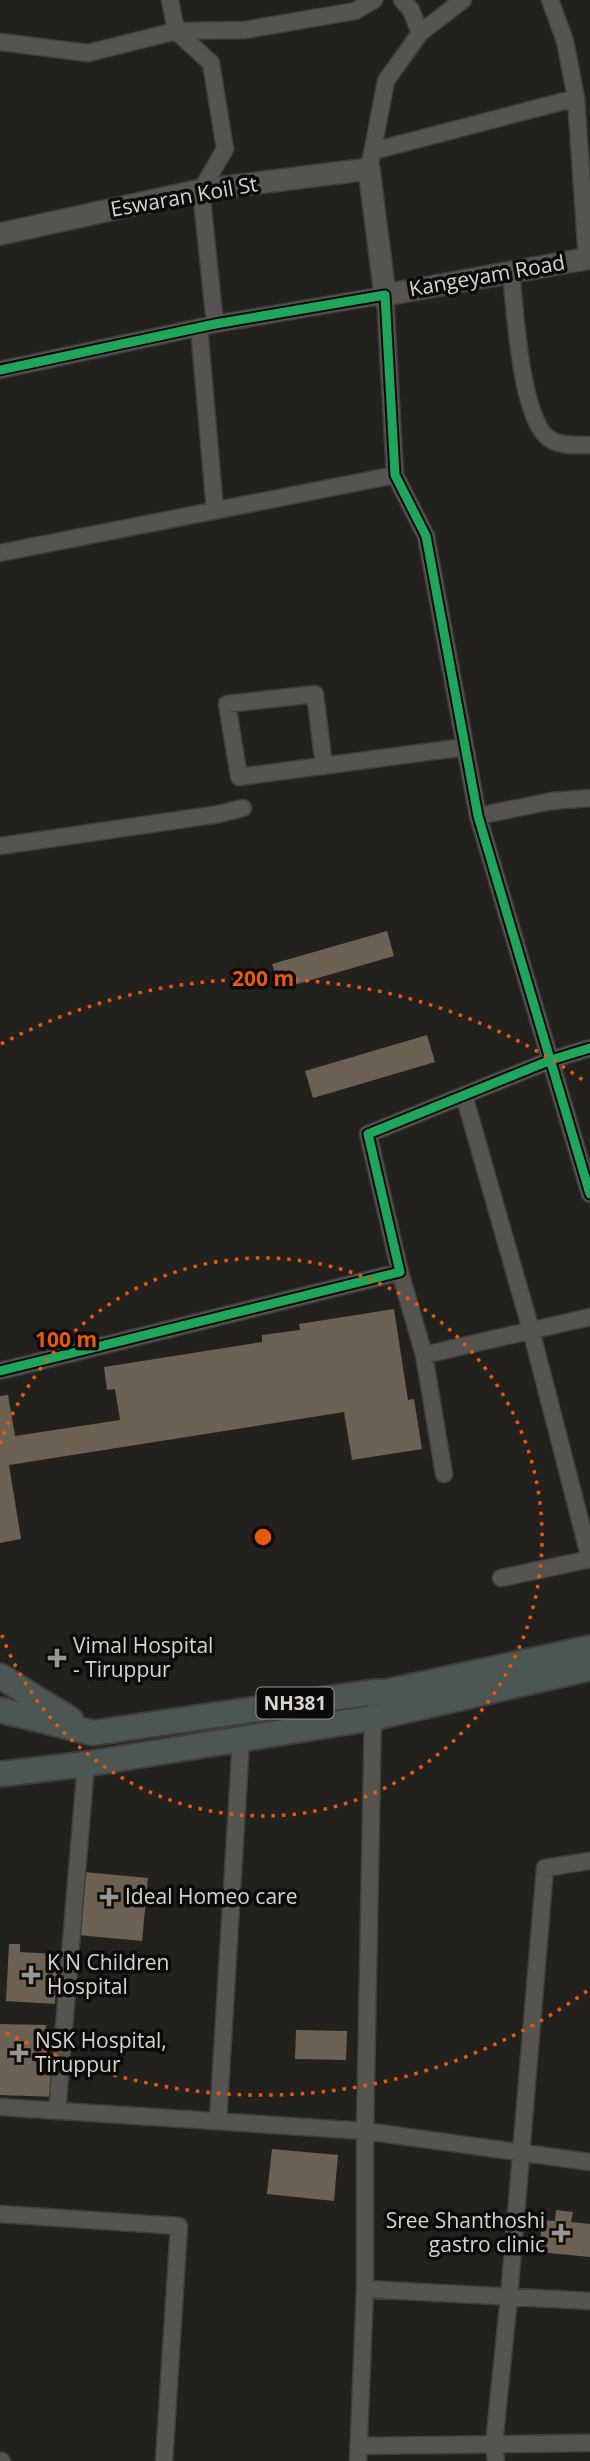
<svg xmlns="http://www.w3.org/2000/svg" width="590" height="2461" viewBox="0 0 590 2461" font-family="'Open Sans',sans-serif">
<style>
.building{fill:#6c6153}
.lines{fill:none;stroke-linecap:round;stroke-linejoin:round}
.minor-casing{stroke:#403e3c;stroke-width:19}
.secondary-casing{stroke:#403e3c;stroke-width:24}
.trunk-casing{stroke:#403e3c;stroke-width:28}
.minor{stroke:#565451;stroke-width:16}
.secondary{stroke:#565451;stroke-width:21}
.trunk{stroke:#4c5653;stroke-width:24}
.cycleway-casing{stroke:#0d0b09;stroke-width:13}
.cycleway{stroke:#20a55d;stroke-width:9}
.ring{fill:none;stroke:#e8590c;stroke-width:3.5;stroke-dasharray:3.5 7}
.poi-dot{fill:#989592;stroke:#0d0b09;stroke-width:2.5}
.labels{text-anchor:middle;stroke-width:7;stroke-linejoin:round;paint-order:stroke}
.shield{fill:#0d0b09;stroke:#9a9895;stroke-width:2}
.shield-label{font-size:19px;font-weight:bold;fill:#d7d4d1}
.street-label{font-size:21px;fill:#d7d4d1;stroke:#0d0b09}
.poi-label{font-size:21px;fill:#d7d4d1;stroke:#0d0b09;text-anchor:start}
.centre{fill:#e8590c;stroke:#0d0b09;stroke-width:3.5}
.ring-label{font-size:21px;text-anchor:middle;font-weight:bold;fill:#e8590c;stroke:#0d0b09;stroke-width:7;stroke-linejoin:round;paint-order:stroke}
</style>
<rect width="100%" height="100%" fill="#23211e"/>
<path class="building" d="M387 931 394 956 280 989 272 964Z
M427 1035 435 1062 313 1098 305 1071Z
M394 1309 408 1400 414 1399 422 1449 352 1460 344 1412 9 1465 21 1539 0 1543V1396L8 1395 15 1436 120 1420 115 1389 107 1390 104 1367 262 1342V1335L300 1330 299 1324Z
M84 1872 148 1878 142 1941 78 1935Z
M9 1944H20V1952L58 1954 55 2004 6 2001Z
M0 2024 46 2025 45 2068H56L55 2097 0 2095Z
M296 2030 347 2031 346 2060 295 2059Z
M272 2149 338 2155 334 2201 267 2194Z
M556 2210 573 2212 571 2222 590 2224V2257L539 2252 542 2220 555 2221Z"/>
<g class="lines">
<defs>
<path id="minor" d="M170 0 176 31 211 63 225 149 201 190 215 324
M402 0 411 10 420 33
M550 0 565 41 576 98 587 259
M0 42 88 53 176 31 245 30 355 11 374 0
M373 151 576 98
M371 159 386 81 420 33 463 0
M511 272C515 306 520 427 553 441 564 446 578 445 590 445
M199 327 215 510
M0 370 215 324 385 295 395 475 426 536 478 816 590 1194
M0 553 395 475
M324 766 315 694 227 704 239 777 465 747
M478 816 552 801 590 798
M0 846 219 814 243 808
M464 1095 531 1330 590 1559
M400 1272 424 1355 590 1317
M424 1355 444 1474
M0 1371 400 1272 368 1134 551 1060 590 1048
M501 1578 590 1559
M373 1712 365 2131 590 2162
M0 2107 365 2131V2289L358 2461
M57 2111 86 1764
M218 2121 241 1740
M0 2214 179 2226 164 2461
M365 2289 590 2301
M358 2446 590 2443
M0 2461H2
M496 2461 494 2444 509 2297 545 1868 590 1861"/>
<path id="secondary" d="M0 234 201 190 369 169 385 295 590 258"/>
<path id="trunk" d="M0 1676 71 1720
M0 1710 93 1733 374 1692H386L590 1648
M0 1774 86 1764 372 1718 590 1668"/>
</defs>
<use href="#minor" class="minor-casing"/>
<use href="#secondary" class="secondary-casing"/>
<use href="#trunk" class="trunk-casing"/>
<use href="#minor" class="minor"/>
<use href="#secondary" class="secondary"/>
<use href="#trunk" class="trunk"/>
<defs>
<path id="cycleway" d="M0 370 215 324 385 295 395 475 426 536 478 816 590 1194
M0 1371 400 1272 368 1134 551 1060 590 1048"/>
</defs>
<use href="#cycleway" class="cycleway-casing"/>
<use href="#cycleway" class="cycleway"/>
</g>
<g class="ring">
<path d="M0 1444A279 279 0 1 1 0 1630"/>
<path d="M587 1991A558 558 0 0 1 1 2030M1 1044A558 558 0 0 1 587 1083"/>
</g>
<g class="poi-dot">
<path d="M53.5 1647.5h7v7h7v7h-7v7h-7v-7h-7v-7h7z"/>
<path d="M105.5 1886.5h7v7h7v7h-7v7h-7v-7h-7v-7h7z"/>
<path d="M27.5 1964.5h7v7h7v7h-7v7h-7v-7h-7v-7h7z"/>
<path d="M15.5 2042.5h7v7h7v7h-7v7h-7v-7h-7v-7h7z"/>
<path d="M557.5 2222.5h7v7h7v7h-7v7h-7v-7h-7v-7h7z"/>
</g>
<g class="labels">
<rect class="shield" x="256.5" y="1687.5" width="77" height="31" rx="5"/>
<g class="shield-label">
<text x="295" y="1710">NH381</text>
</g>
<g class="street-label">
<text transform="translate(184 197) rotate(-10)" y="7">Eswaran Koil St</text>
<text transform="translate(487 276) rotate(-10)" y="7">Kangeyam Road</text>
</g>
<g class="poi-label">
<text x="73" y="1653">Vimal Hospital<tspan x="73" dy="24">- Tiruppur</tspan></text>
<text x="125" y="1904">Ideal Homeo care</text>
<text x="47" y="1970">K N Children<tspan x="47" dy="24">Hospital</tspan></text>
<text x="35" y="2048">NSK Hospital,<tspan x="35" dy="24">Tiruppur</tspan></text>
<text x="545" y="2228" text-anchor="end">Sree Shanthoshi<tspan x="545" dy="24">gastro clinic</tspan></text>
</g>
</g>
<circle cx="263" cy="1537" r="10" class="centre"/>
<g class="ring-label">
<text x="263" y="986">200 m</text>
<text x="66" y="1347">100 m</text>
</g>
</svg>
